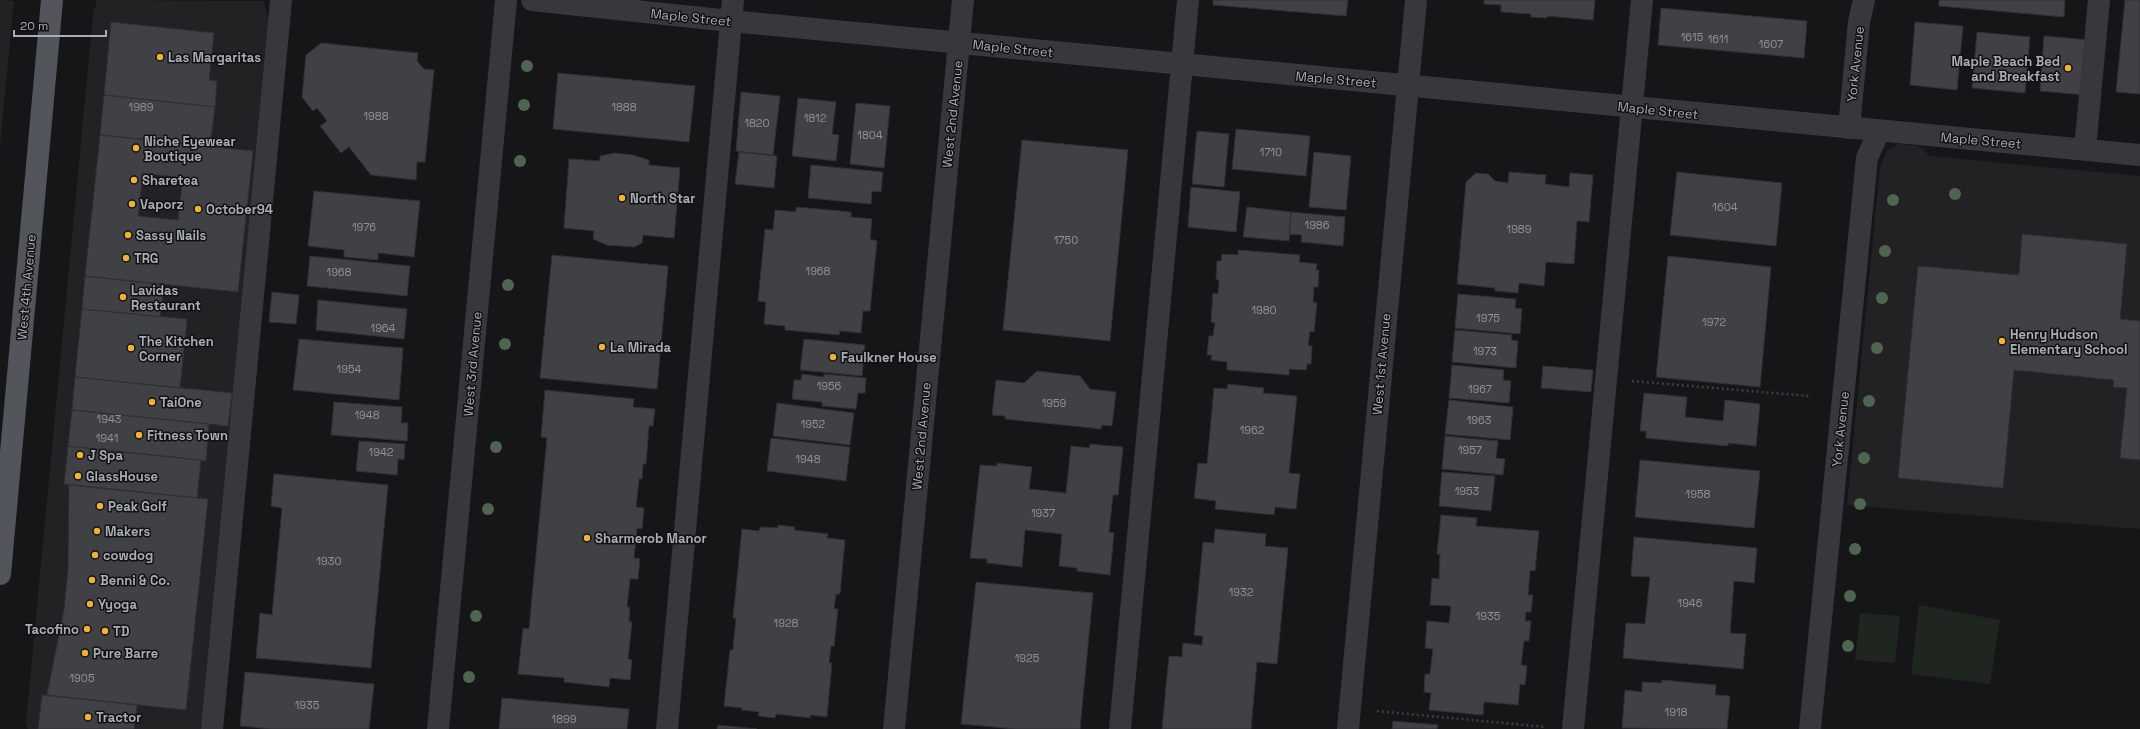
<svg xmlns="http://www.w3.org/2000/svg" width="2140" height="729" viewBox="0 0 2140 729" font-family="'Space Grotesk',sans-serif">
<style>
.built{fill:#222225}
.green{fill:#1e261f}
.building{fill:#404145;stroke:#303034;fill-rule:evenodd}
.lines{fill:none;stroke-linecap:round;stroke-linejoin:round}
.path{stroke:#3d3f44;stroke-width:2.5;stroke-dasharray:2 3;stroke-linecap:butt}
.minor{stroke:#37383d;stroke-width:22}
.major{stroke:#53555c;stroke-width:22}
.tree{fill:#506452}
.poi-dot{fill:#f2b134;stroke:#111113;stroke-width:1.5}
.labels{text-anchor:middle;stroke-width:3;stroke-linejoin:round;paint-order:stroke}
.number-label{font-size:11px;fill:#8e929b}
.street-label{font-size:13px;fill:#a8adb8;stroke:#111113}
.poi-label{font-size:13px;font-weight:bold;fill:#a8adb8;stroke:#111113;text-anchor:start}
</style>
<rect width="100%" height="100%" fill="#161618"/>
<path class="built" d="M0 0 14 1 0 146Z
M97 0 264 1 268 19 202 729H28L26 722 93 15Z
M1898 144 1919 146 1930 156 2140 176V529L1847 505 1880 168 1887 150Z"/>
<path class="green" d="M1919 605 2000 620 1990 684 1911 674Z
M1860 613 1900 616 1895 663 1855 660Z"/>
<path class="building" d="M1213 0H1348L1346 16 1213 5Z
M1484 0H1595L1593 20 1547 16V18L1531 17V14L1501 12V5L1484 4Z
M1939 0H2065L2064 17 1939 6Z
M2125 0H2140V94L2116 92Z
M1661 8 1807 21 1804 58 1658 45Z
M111 22 214 33 209 80 217 81 215 107 104 95Z
M1915 22 1963 26 1957 90 1910 85Z
M1977 32 2030 37 2025 93 1972 88Z
M2044 36 2090 40 2085 95 2040 91Z
M321 43 418 53 417 61 424 69 434 70 425 162H417L416 180 371 175 349 147 341 153 320 126 327 121 317 108 313 111 302 97 306 55Z
M558 73 695 86 689 142 553 129Z
M741 92 780 96 773 155 736 151Z
M104 95 215 107 210 146 100 135Z
M798 98 836 102 832 134 839 135 836 161 792 156Z
M856 103 890 106 884 168 850 164Z
M1236 129 1310 136 1306 176 1232 169Z
M1197 131 1229 134 1224 187 1192 184Z
M100 135 253 151 238 292 85 276ZM143 173 183 178 178 220 138 216Z
M1022 140 1128 150 1110 341 1003 330Z
M739 152 777 156 774 188 735 184Z
M1314 152 1351 156 1346 210 1309 207Z
M615 153 633 155 649 160V165L680 168 674 238 643 235 642 243 634 247 607 245 593 239 594 231 564 228 569 159 600 161V156Z
M811 165 883 172 881 192 872 191 871 204 808 198Z
M1509 172 1546 175 1545 184 1569 187 1570 173 1593 175 1589 222 1577 221 1574 264 1546 262 1544 286 1519 283 1518 293 1495 291V288L1457 284 1466 182 1476 173 1488 174 1495 181 1508 183Z
M1677 172 1782 183 1776 246 1670 235Z
M1191 187 1240 192 1236 232 1188 227Z
M314 191 420 201 414 257 378 253V260L344 257V250L308 246Z
M796 207 851 212V217L872 219 870 239 877 241 870 311H863L861 333 840 331 839 335 785 330V326L764 324 766 302 758 301 765 229 773 230 775 210 796 212Z
M1247 207 1291 212 1289 241 1243 237Z
M1291 212 1345 217 1343 246 1301 242 1302 235 1289 234Z
M2022 234 2127 244 2120 319 2140 321V460L2120 458 2127 388 2113 387 2114 380 2014 370 2003 488 1898 478 1918 266 2019 275Z
M1238 250 1300 255 1299 262 1317 264 1316 270H1319L1318 287H1314L1313 302 1317 303 1314 332 1310 331 1308 346H1312L1311 364H1307L1306 370 1289 369V375L1227 370V362L1211 360 1212 355H1207L1209 336H1213L1215 323 1211 322 1213 293 1218 294 1219 280 1216 279 1217 261H1221L1222 254 1238 255Z
M552 255 668 266 657 389 540 378Z
M310 256 410 266 407 296 307 286Z
M1668 256 1771 267 1760 387 1656 377Z
M85 276 164 285 160 317 82 309Z
M272 292 299 295 296 324 269 322Z
M1458 294 1516 299 1515 308 1522 309 1520 334 1455 328Z
M318 300 407 309 404 339 316 330Z
M82 309 187 319 180 388 75 377Z
M1455 330 1512 335 1511 340 1518 341 1516 368 1452 362Z
M299 339 403 348 399 400 293 390Z
M804 339 865 345 862 376 800 370Z
M1452 365 1504 370 1503 380 1511 381 1509 403 1449 398Z
M1543 366 1593 370 1591 392 1541 388Z
M1037 371 1080 376 1090 389 1116 392 1112 426 1102 425 1101 429 1005 419V416L992 415 996 380 1024 383Z
M802 374 824 377V374L866 378 865 393H858L856 409 822 406V402L792 399 794 380H801Z
M75 377 232 393 228 426 72 410Z
M1228 384 1264 388 1263 393 1297 396 1289 473 1300 474 1296 509 1275 507 1274 515 1215 509 1216 501 1194 498 1198 463 1207 464 1214 388 1227 389Z
M545 390 634 399 633 407 655 409 653 426H649L646 464H643L642 479H639L636 507 644 508 642 529 637 528 634 558 640 559 638 579H630L627 607H630L629 621 632 622 628 659 632 660 630 680 610 678 609 687 564 682V678L518 674 523 628 529 629 547 438 541 437Z
M1644 393 1687 397 1685 417 1723 421 1725 400 1760 404 1756 446 1728 443V446L1646 438V431H1640Z
M1449 400 1513 407 1510 440 1445 434Z
M334 402 402 407 401 423H408L407 441 331 435Z
M777 403 854 413 850 445 773 436Z
M72 410 209 424 206 461 68 446Z
M1445 436 1498 441 1496 458 1505 459 1503 475 1442 469Z
M771 438 850 447 846 481 767 471Z
M359 441 405 444 404 460 398 459 397 475 356 471Z
M1090 444 1123 447 1118 495H1113L1109 532 1114 533 1110 575 1077 571V568L1059 566 1062 534 1025 530 1022 567 987 563V559L970 558 980 465 997 466V463L1032 467 1029 489 1066 493 1071 446 1089 448Z
M68 446 201 460 197 498 64 484Z
M1640 460 1760 471 1754 528 1635 517Z
M1442 472 1495 476 1491 511 1439 506Z
M274 474 388 485 371 668 256 658 260 613 272 615 282 508 271 506Z
M69 485 208 499 186 710 47 695 64 610 68 570Z
M1441 515 1477 518 1476 526 1539 531 1535 571 1530 570 1528 595H1533L1531 612H1526L1525 621H1531L1529 641H1524L1521 665 1527 666 1525 685 1520 684 1518 705 1484 702 1483 715 1429 710 1431 693 1424 692 1425 674H1430L1433 649 1425 648 1427 621 1449 623 1451 606 1430 605 1432 578 1439 579 1440 554H1437Z
M778 525 795 527 794 530 828 534 827 538 845 540 840 594H836L834 609H838L834 646H831L829 663H832L827 717 810 715V718L776 714 775 718 758 716 759 712 742 710V708L724 706 730 650H733L736 618H733L742 529 759 531 760 527 778 528Z
M1215 529 1266 534 1265 546 1288 548 1277 664 1257 662 1251 729H1162L1169 656 1182 657 1183 643 1202 645 1203 636 1194 635 1203 542 1214 543Z
M1634 537 1757 548 1754 583 1734 581 1730 633 1746 634 1743 669 1623 658 1626 623 1645 624 1650 577 1631 576Z
M976 582 1093 593 1080 729H1015L961 724Z
M245 672 374 684 369 729H271L240 726Z
M1662 680 1716 685 1715 695 1730 696 1727 729 1622 728 1625 690 1642 692V682L1662 683Z
M42 695 137 705 134 729H38Z
M502 698 629 709 627 729H499Z
M1393 721 1438 725 1437 729H1392Z
M718 725 757 729H717Z"/>
<g class="lines">
<path class="path" d="M1632 381 1809 396
M1377 711 1545 727"/>
<path class="minor" d="M532 0 730 21 2140 155
M1849 128 1859 22 1864 0
M2085 149 2099 0
M212 729 281 0
M438 729 506 0
M667 729 733 0
M894 729 963 0
M1120 729 1188 0
M1348 729 1416 0
M1573 729 1642 0
M1810 729 1867 158 1879 131"/>
<path class="major" d="M0 574 52 0"/>
</g>
<g class="tree">
<circle cx="527" cy="66" r="6"/>
<circle cx="524" cy="105" r="6"/>
<circle cx="520" cy="161" r="6"/>
<circle cx="1955" cy="194" r="6"/>
<circle cx="1893" cy="200" r="6"/>
<circle cx="1885" cy="251" r="6"/>
<circle cx="508" cy="285" r="6"/>
<circle cx="1882" cy="298" r="6"/>
<circle cx="505" cy="344" r="6"/>
<circle cx="1877" cy="348" r="6"/>
<circle cx="1869" cy="401" r="6"/>
<circle cx="496" cy="447" r="6"/>
<circle cx="1864" cy="458" r="6"/>
<circle cx="1860" cy="504" r="6"/>
<circle cx="488" cy="509" r="6"/>
<circle cx="1855" cy="549" r="6"/>
<circle cx="1850" cy="596" r="6"/>
<circle cx="476" cy="616" r="6"/>
<circle cx="1848" cy="646" r="6"/>
<circle cx="469" cy="677" r="6"/>
</g>
<g class="poi-dot">
<circle cx="160" cy="57" r="4"/>
<circle cx="2068" cy="68" r="4"/>
<circle cx="136" cy="148" r="4"/>
<circle cx="134" cy="180" r="4"/>
<circle cx="622" cy="198" r="4"/>
<circle cx="132" cy="204" r="4"/>
<circle cx="198" cy="209" r="4"/>
<circle cx="128" cy="235" r="4"/>
<circle cx="126" cy="258" r="4"/>
<circle cx="123" cy="297" r="4"/>
<circle cx="2002" cy="341" r="4"/>
<circle cx="602" cy="347" r="4"/>
<circle cx="131" cy="348" r="4"/>
<circle cx="833" cy="357" r="4"/>
<circle cx="152" cy="402" r="4"/>
<circle cx="139" cy="435" r="4"/>
<circle cx="80" cy="455" r="4"/>
<circle cx="78" cy="476" r="4"/>
<circle cx="100" cy="506" r="4"/>
<circle cx="97" cy="531" r="4"/>
<circle cx="587" cy="538" r="4"/>
<circle cx="95" cy="555" r="4"/>
<circle cx="92" cy="580" r="4"/>
<circle cx="90" cy="604" r="4"/>
<circle cx="87" cy="629" r="4"/>
<circle cx="105" cy="631" r="4"/>
<circle cx="85" cy="653" r="4"/>
<circle cx="88" cy="717" r="4"/>
</g>
<g class="labels">
<g class="number-label">
<text x="1692" y="41">1615</text>
<text x="1718" y="43">1611</text>
<text x="1771" y="48">1607</text>
<text x="141" y="111">1989</text>
<text x="624" y="111">1888</text>
<text x="376" y="120">1988</text>
<text x="815" y="122">1812</text>
<text x="757" y="127">1820</text>
<text x="870" y="139">1804</text>
<text x="1271" y="156">1710</text>
<text x="1725" y="211">1604</text>
<text x="1317" y="229">1986</text>
<text x="364" y="231">1976</text>
<text x="1519" y="233">1989</text>
<text x="1066" y="244">1750</text>
<text x="818" y="275">1968</text>
<text x="339" y="276">1968</text>
<text x="1264" y="314">1980</text>
<text x="1488" y="322">1975</text>
<text x="1714" y="326">1972</text>
<text x="383" y="332">1964</text>
<text x="1485" y="355">1973</text>
<text x="349" y="373">1954</text>
<text x="829" y="390">1956</text>
<text x="1480" y="393">1967</text>
<text x="1054" y="407">1959</text>
<text x="367" y="419">1948</text>
<text x="109" y="423">1943</text>
<text x="1479" y="424">1963</text>
<text x="813" y="428">1952</text>
<text x="1252" y="434">1962</text>
<text x="107" y="442">1941</text>
<text x="1470" y="454">1957</text>
<text x="381" y="456">1942</text>
<text x="808" y="463">1948</text>
<text x="1467" y="495">1953</text>
<text x="1698" y="498">1958</text>
<text x="1043" y="517">1937</text>
<text x="329" y="565">1930</text>
<text x="1241" y="596">1932</text>
<text x="1690" y="607">1946</text>
<text x="1488" y="620">1935</text>
<text x="786" y="627">1928</text>
<text x="1027" y="662">1925</text>
<text x="82" y="682">1905</text>
<text x="307" y="709">1935</text>
<text x="1676" y="716">1918</text>
<text x="564" y="723">1899</text>
</g>
<g class="street-label">
<text transform="translate(691 17) rotate(6)" y="5">Maple Street</text>
<text transform="translate(1013 48) rotate(6)" y="5">Maple Street</text>
<text transform="translate(1855 64) rotate(-84)" y="5">York Avenue</text>
<text transform="translate(1336 79) rotate(5)" y="5">Maple Street</text>
<text transform="translate(1658 110) rotate(6)" y="5">Maple Street</text>
<text transform="translate(952 114) rotate(-84)" y="5">West 2nd Avenue</text>
<text transform="translate(1981 140) rotate(5)" y="5">Maple Street</text>
<text transform="translate(26 287) rotate(-85)" y="5">West 4th Avenue</text>
<text transform="translate(472 364) rotate(-85)" y="5">West 3rd Avenue</text>
<text transform="translate(1381 364) rotate(-85)" y="5">West 1st Avenue</text>
<text transform="translate(1840 429) rotate(-84)" y="5">York Avenue</text>
<text transform="translate(921 436) rotate(-85)" y="5">West 2nd Avenue</text>
</g>
<g class="poi-label">
<text x="168" y="62">Las Margaritas</text>
<text x="2060" y="66" text-anchor="end">Maple Beach Bed<tspan x="2060" dy="15">and Breakfast</tspan></text>
<text x="144" y="146">Niche Eyewear<tspan x="144" dy="15">Boutique</tspan></text>
<text x="142" y="185">Sharetea</text>
<text x="630" y="203">North Star</text>
<text x="140" y="209">Vaporz</text>
<text x="206" y="214">October94</text>
<text x="136" y="240">Sassy Nails</text>
<text x="134" y="263">TRG</text>
<text x="131" y="295">Lavidas<tspan x="131" dy="15">Restaurant</tspan></text>
<text x="2010" y="339">Henry Hudson<tspan x="2010" dy="15">Elementary School</tspan></text>
<text x="139" y="346">The Kitchen<tspan x="139" dy="15">Corner</tspan></text>
<text x="610" y="352">La Mirada</text>
<text x="841" y="362">Faulkner House</text>
<text x="160" y="407">TaiOne</text>
<text x="147" y="440">Fitness Town</text>
<text x="88" y="460">J Spa</text>
<text x="86" y="481">GlassHouse</text>
<text x="108" y="511">Peak Golf</text>
<text x="105" y="536">Makers</text>
<text x="595" y="543">Sharmerob Manor</text>
<text x="103" y="560">cowdog</text>
<text x="100" y="585">Benni &amp; Co.</text>
<text x="98" y="609">Yyoga</text>
<text x="79" y="634" text-anchor="end">Tacofino</text>
<text x="113" y="636">TD</text>
<text x="93" y="658">Pure Barre</text>
<text x="96" y="722">Tractor</text>
</g>
</g>
<path d="M14 30v6h92v-6" fill="none" stroke="#a8adb8" stroke-width="2"/>
<text x="20" y="30" font-size="12" fill="#a8adb8" stroke="#111113" stroke-width="3" paint-order="stroke">20 m</text>
</svg>
